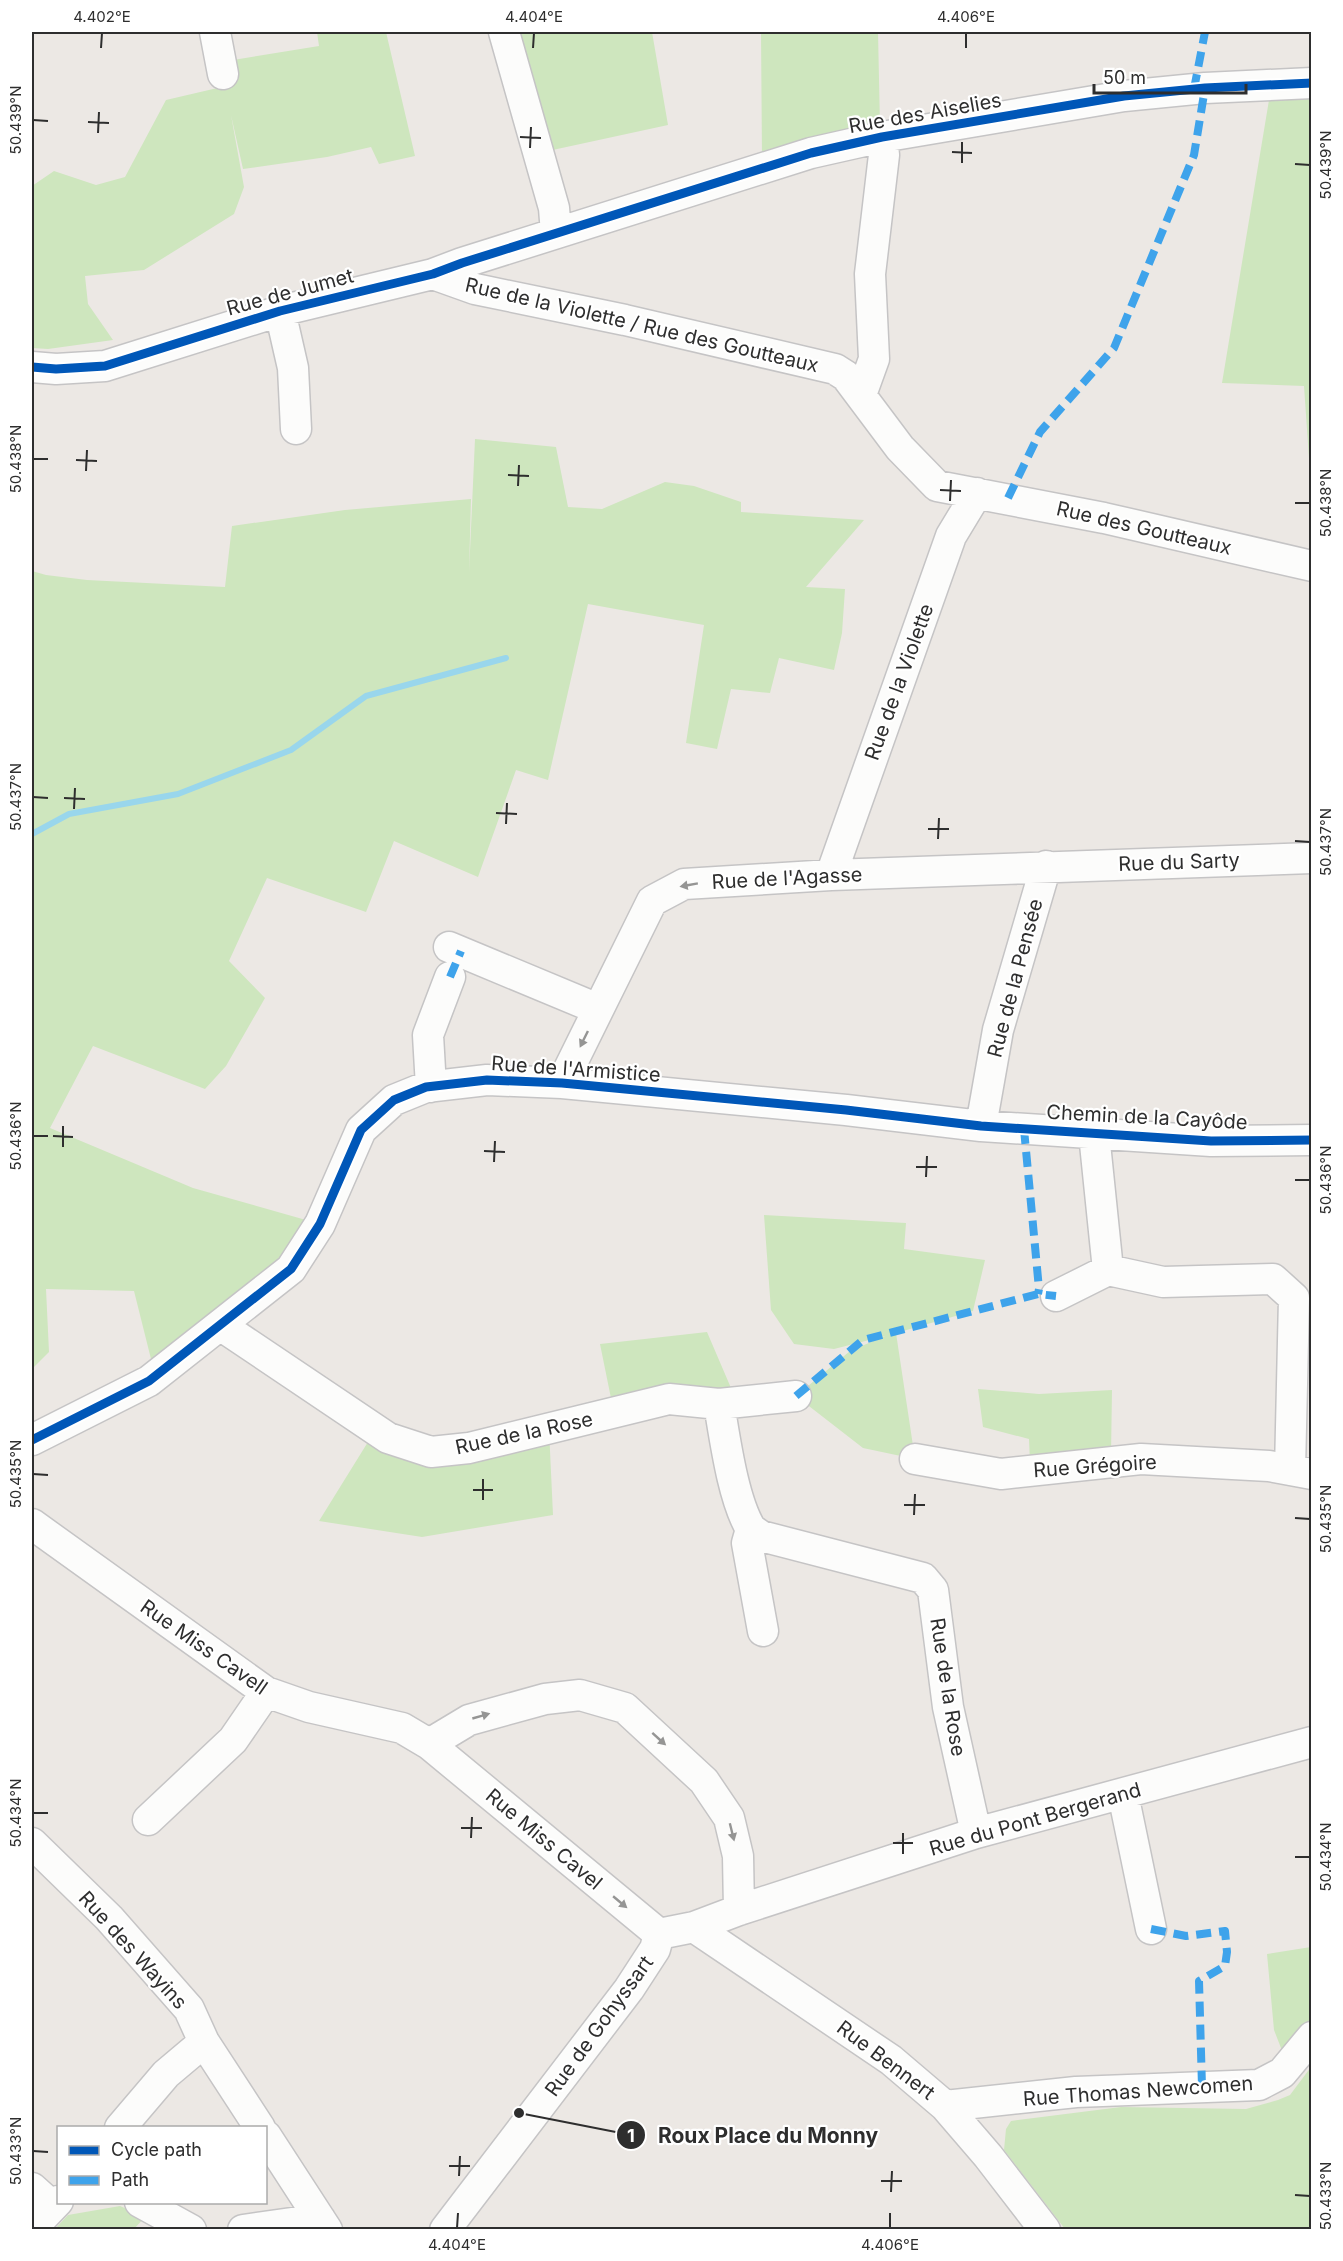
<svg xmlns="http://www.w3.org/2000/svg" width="1343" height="2261" viewBox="0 0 1343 2261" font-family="Inter,sans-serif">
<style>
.green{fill:#cee6be}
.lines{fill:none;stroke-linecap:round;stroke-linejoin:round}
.stream{stroke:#99d6ec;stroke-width:6}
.minor-casing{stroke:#c5c4c5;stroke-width:33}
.minor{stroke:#fcfcfb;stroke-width:30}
.quiet{stroke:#3ea3eb;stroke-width:8;stroke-dasharray:15 8;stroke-linecap:butt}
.cycleway-casing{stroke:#fff;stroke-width:13}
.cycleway{stroke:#0057b8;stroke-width:9}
.oneway{fill:#959594}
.ticks{fill:none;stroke:#2e2e2e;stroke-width:2}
.labels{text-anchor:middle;stroke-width:4.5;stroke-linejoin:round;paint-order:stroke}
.street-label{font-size:20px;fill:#2e2e2e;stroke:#fff}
.leader{fill:none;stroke:#2e2e2e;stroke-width:2}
.callout-dot{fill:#2e2e2e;stroke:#fff;stroke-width:2}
.mark-label{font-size:18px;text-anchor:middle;font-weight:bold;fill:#fff}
.callout-label{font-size:21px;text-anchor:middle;font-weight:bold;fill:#2e2e2e;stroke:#fff;stroke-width:4.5;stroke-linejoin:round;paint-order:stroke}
.neatline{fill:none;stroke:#2e2e2e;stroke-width:2}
.ticks-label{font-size:15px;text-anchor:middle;fill:#2e2e2e}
</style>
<rect width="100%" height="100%" fill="#ece8e4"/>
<path class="green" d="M317 32H386L415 156 379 164 371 147 327 157 243 169 231 115 244 187 234 214 144 270 85 276 88 304 113 340 48 349 32 348V186L54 171 96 185 125 177 166 100 226 86 221 62 319 46Z
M511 32H652L668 125 548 151Z
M761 32H878L880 126 762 159Z
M1311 84V487L1304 386 1222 383 1271 88Z
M475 439 556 447 568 507 602 509 665 482 694 486 741 502V512L864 520 806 587 845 589 842 633 834 670 779 658 770 693 731 689 717 749 686 743 704 625 588 604 548 780 516 770 478 877 394 841 366 912 267 878 229 961 265 998 226 1066 205 1089 93 1046 50 1128 193 1188 320 1224 155 1375 134 1291 46 1289 49 1352 32 1369V571L46 575 87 580 225 587 232 526 345 510 471 499 469 573Z
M764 1215 906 1223 904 1249 985 1260 973 1311 896 1333 915 1459 863 1448 796 1396 850 1351 885 1336 834 1349 794 1344 771 1310Z
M707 1332 731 1388 719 1404 614 1413 600 1344Z
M978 1389 1039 1394 1112 1390 1111 1454 1030 1463 1029 1439 983 1427Z
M376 1429 452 1450 549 1429 553 1515 422 1537 319 1521Z
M1311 1947V2037L1288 2066 1274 2030 1267 1954Z
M1311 2067V2229H1065L1004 2150 1006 2129 1011 2121 1121 2107 1246 2109 1278 2100 1290 2095Z
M120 2206 145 2217 134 2229 54 2230 68 2215Z"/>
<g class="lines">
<path class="stream" d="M32 834 69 814 178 794 291 750 366 696 506 658"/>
<defs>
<path id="minor" d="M215 32 223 74
M504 32 554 208 556 233
M433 274 475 289 625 320 835 369 846 376 900 448 937 486 1104 518 1312 566
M280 311 293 368 296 429
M32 367 56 369 105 366 280 311 433 274 462 263 811 153 882 137 1124 96 1205 88 1312 83
M861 395 874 359 870 274 884 155 882 137
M831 875 951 536 977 493
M449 947 598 1009
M562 1083 652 901 684 884 831 875 1312 858
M431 1087 428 1035 450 977
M981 1126 998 1030 1046 866
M1094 1134 1108 1270 1163 1282 1273 1279 1294 1298 1290 1470
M1056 1296 1108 1270
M220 1325 388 1438 431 1452 469 1448 669 1399 719 1404 796 1396
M719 1404C725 1439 733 1500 751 1529L747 1543 763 1631
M32 1440 149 1381 291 1269 320 1224 361 1130 394 1100 426 1087 487 1080 562 1083 846 1110 981 1126 1211 1141 1312 1140
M915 1459 1001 1474 1141 1459 1269 1466 1312 1474
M32 1524 266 1692 309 1707 402 1728 429 1744 659 1934
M751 1529 761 1536 923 1578 933 1590 948 1707 976 1833
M429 1744 469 1720 545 1699 580 1695 625 1708 704 1781 729 1818 738 1856 739 1910
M1123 1794 1151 1929
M148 1820 233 1740 266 1692
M32 1843 109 1918 189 2009 204 2042 260 2128
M694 1927 891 2060 945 2106 988 2156 1045 2230
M659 1934 694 1927 739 1910 976 1833 1312 1742
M945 2106 1076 2092 1259 2085 1282 2073 1312 2037
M120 2128 166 2074 204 2042
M266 2136 327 2230
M32 2188 52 2206
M140 2202 191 2230
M32 2228 58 2201
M243 2230 320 2219
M445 2230 629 1989 655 1949 659 1934"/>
</defs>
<use href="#minor" class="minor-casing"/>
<use href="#minor" class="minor"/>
<path class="quiet" d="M1194 89 1205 32
M1008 498 1040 432 1114 348 1194 155 1205 88
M450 977 461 951
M1024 1129 1039 1289 1038 1294
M796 1396 863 1340 1038 1294 1056 1296
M1151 1929 1186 1936 1225 1931 1227 1952 1225 1966 1199 1981 1202 2087"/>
<defs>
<path id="cycleway" d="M32 367 56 369 105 366 280 311 433 274 462 263 811 153 882 137 1124 96 1205 88 1312 83
M32 1440 149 1381 291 1269 320 1224 361 1130 394 1100 426 1087 487 1080 562 1083 846 1110 981 1126 1211 1141 1312 1140"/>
</defs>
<use href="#cycleway" class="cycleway-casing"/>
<use href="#cycleway" class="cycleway"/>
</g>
<defs><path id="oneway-solid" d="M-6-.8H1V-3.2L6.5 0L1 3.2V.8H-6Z" transform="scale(1.5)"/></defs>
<g class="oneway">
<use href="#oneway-solid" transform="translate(689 885) rotate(170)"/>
<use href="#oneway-solid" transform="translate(584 1039) rotate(116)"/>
<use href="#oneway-solid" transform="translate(481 1716) rotate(-16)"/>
<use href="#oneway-solid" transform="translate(659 1739) rotate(42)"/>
<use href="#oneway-solid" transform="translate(732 1832) rotate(76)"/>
<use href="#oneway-solid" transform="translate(620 1902) rotate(40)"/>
</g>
<path class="ticks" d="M101 48 102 33M533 48 534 33M966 48V33M33 120 48 121M88 122 109 123M98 133 99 112M520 137 541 138M530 148 531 127M952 152 972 153M962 163V142M1295 164 1310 165M33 459H48M76 460 97 461M86 471 87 450M508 475 529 476M518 486 519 465M940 490 961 491M950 501 951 480M1295 503H1310M33 797 48 798M64 798 85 799M74 809 75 788M496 813 517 814M506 824 507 803M928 829H949M938 839 939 818M1295 841 1310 842M33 1136H48M53 1136 73 1137M63 1147V1126M484 1151 505 1152M494 1162 495 1141M916 1167H937M926 1177 927 1156M1295 1180H1310M33 1474 48 1475M473 1490H493M483 1500V1479M904 1505H925M914 1515 915 1494M1295 1518 1310 1519M33 1813H48M461 1828H482M471 1838 472 1817M893 1843H913M903 1854V1833M1295 1857H1310M33 2151 48 2152M449 2166H470M459 2176 460 2156M881 2181H902M891 2192 892 2171M1295 2195 1310 2196M457 2228 458 2213M890 2228V2213"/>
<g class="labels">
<g class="street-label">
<text transform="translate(925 113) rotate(-10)" y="7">Rue des Aiselies</text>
<text transform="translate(290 292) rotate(-15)" y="7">Rue de Jumet</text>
<text transform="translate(642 325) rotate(13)" y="7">Rue de la Violette / Rue des Goutteaux</text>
<text transform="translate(1144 528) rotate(13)" y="7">Rue des Goutteaux</text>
<text transform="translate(899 682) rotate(-70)" y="7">Rue de la Violette</text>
<text transform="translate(1179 862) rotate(-2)" y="7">Rue du Sarty</text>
<text transform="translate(787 878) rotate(-3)" y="7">Rue de l'Agasse</text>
<text transform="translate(1015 978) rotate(-75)" y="7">Rue de la Pensée</text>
<text transform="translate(576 1069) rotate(4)" y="7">Rue de l'Armistice</text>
<text transform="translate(1147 1117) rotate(3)" y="7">Chemin de la Cayôde</text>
<text transform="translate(524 1433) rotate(-12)" y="7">Rue de la Rose</text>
<text transform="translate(1095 1466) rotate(-4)" y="7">Rue Grégoire</text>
<text transform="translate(204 1647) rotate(35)" y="7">Rue Miss Cavell</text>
<text transform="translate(948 1687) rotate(81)" y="7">Rue de la Rose</text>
<text transform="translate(1035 1819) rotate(-16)" y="7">Rue du Pont Bergerand</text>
<text transform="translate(544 1839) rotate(40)" y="7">Rue Miss Cavel</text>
<text transform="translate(133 1950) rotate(48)" y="7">Rue des Wayins</text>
<text transform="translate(599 2026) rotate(-54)" y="7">Rue de Gohyssart</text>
<text transform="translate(886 2060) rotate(37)" y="7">Rue Bennert</text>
<text transform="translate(1138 2091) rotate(-4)" y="7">Rue Thomas Newcomen</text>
</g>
</g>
<path class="leader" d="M519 2113L631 2135"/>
<g class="callout-dot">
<circle cx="519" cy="2113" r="6"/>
<circle cx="631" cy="2135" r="15"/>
</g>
<g class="mark-label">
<text x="631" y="2142">1</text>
</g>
<g class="callout-label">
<text x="768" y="2143">Roux Place du Monny</text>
</g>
<rect width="1343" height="2261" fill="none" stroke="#ffffff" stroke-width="66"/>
<rect x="57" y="2126" width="210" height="78" fill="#ffffff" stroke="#ababab" stroke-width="1.5"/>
<rect x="69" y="2146" width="30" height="9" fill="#0057b8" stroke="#ababab" stroke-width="1.5"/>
<text x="111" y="2156" font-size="18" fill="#2e2e2e">Cycle path</text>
<rect x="69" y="2176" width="30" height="9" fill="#3ea3eb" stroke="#ababab" stroke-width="1.5"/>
<text x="111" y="2186" font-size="18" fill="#2e2e2e">Path</text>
<path d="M1094 84v9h152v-9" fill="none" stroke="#2e2e2e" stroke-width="3"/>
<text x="1103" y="84" font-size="18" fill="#2e2e2e" stroke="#ffffff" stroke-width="4.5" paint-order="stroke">50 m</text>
<rect x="33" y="33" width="1277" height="2195" class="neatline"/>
<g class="ticks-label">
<text x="102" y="22">4.402°E</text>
<text x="534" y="22">4.404°E</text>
<text x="966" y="22">4.406°E</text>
<text transform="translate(16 120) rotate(-90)" y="5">50.439°N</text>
<text transform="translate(1326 165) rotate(-90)" y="5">50.439°N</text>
<text transform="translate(16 459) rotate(-90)" y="5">50.438°N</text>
<text transform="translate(1326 503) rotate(-90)" y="5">50.438°N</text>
<text transform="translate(16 797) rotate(-90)" y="5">50.437°N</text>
<text transform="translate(1326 842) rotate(-90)" y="5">50.437°N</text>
<text transform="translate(16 1136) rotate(-90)" y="5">50.436°N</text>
<text transform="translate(1326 1180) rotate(-90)" y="5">50.436°N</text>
<text transform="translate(16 1474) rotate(-90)" y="5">50.435°N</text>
<text transform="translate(1326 1519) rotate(-90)" y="5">50.435°N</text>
<text transform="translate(16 1813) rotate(-90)" y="5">50.434°N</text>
<text transform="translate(1326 1857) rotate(-90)" y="5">50.434°N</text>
<text transform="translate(16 2151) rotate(-90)" y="5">50.433°N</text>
<text transform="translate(1326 2196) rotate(-90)" y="5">50.433°N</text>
<text x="457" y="2250">4.404°E</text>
<text x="890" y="2250">4.406°E</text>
</g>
</svg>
